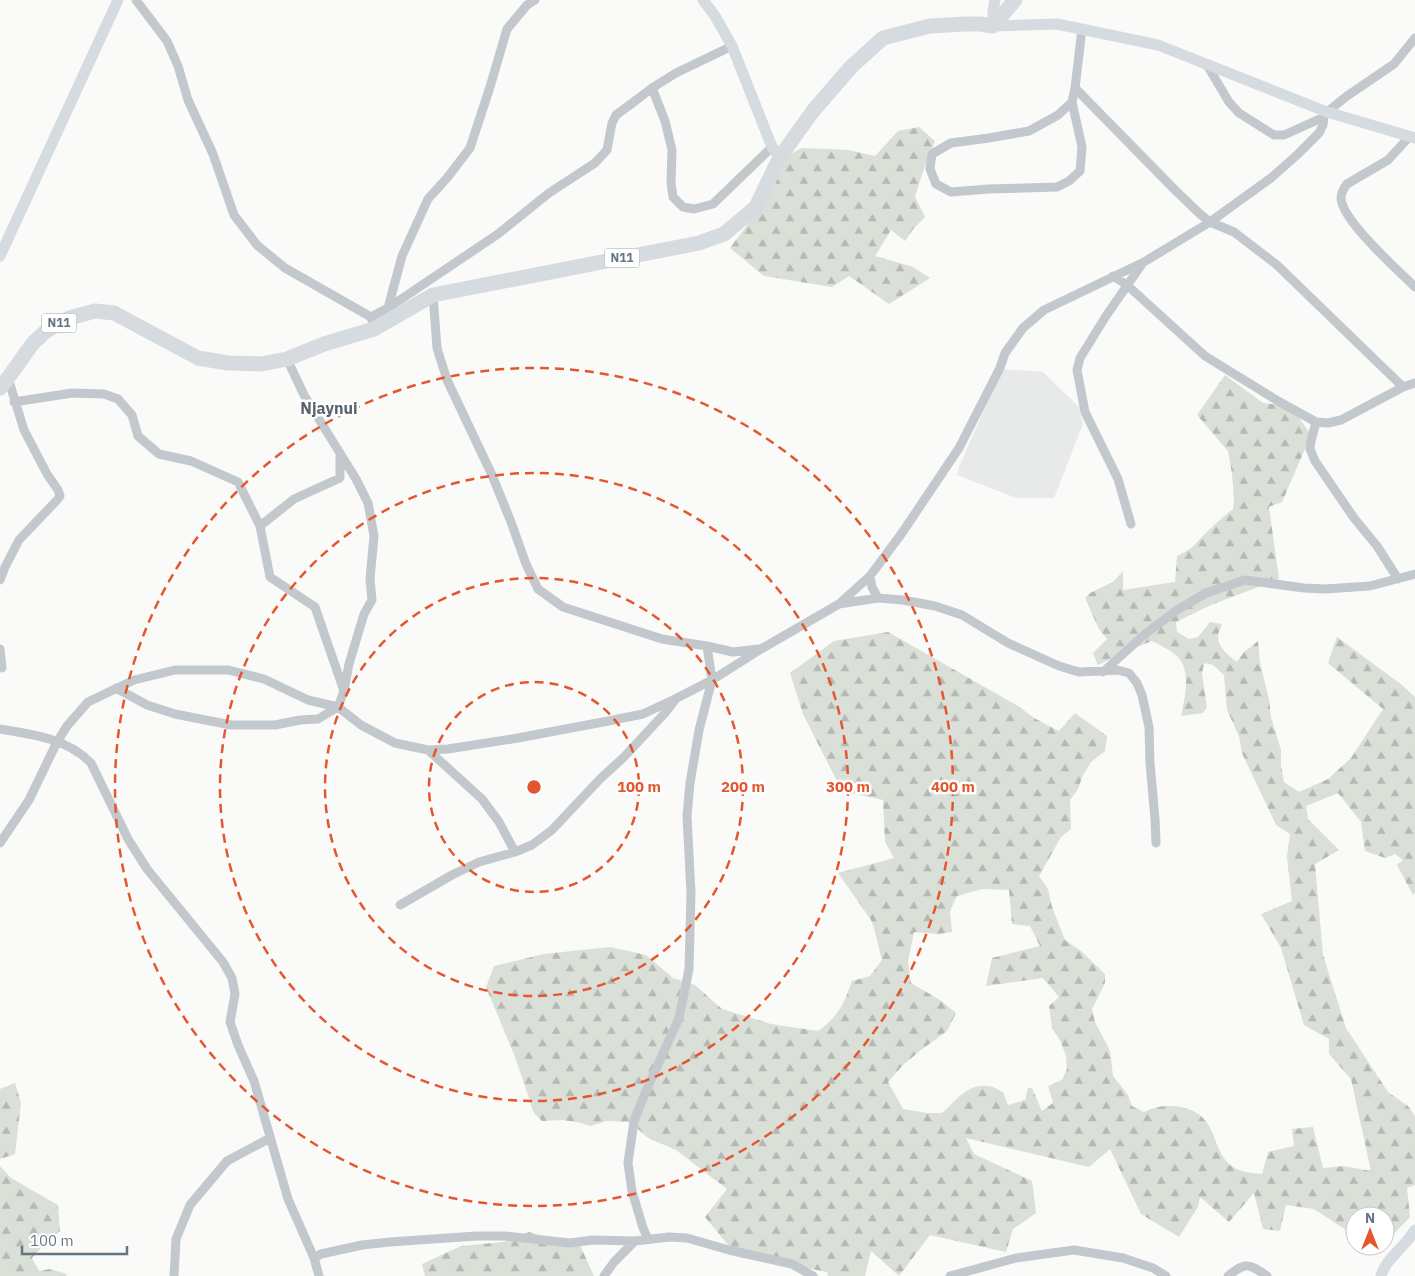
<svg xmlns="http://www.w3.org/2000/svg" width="1415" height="1276" viewBox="0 0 1415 1276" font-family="'IBM Plex Sans',sans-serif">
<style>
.built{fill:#e8e9e9}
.forest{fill:url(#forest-firs);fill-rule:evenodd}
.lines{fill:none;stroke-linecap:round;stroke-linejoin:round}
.street{stroke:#c3c8cc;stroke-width:9}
.secondary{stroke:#d6dbdf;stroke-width:11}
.highway{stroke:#d6dbdf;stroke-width:15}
.ring{fill:none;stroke:#e4572e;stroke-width:2.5;stroke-dasharray:9 6}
.labels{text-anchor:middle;stroke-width:5;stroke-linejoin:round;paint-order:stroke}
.shield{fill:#fff;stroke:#939fa8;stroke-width:1}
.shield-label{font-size:12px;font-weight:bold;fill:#657683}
.quarter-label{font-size:16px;font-weight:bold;fill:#57646e;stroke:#fff}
.centre{fill:#e4572e;stroke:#fff;stroke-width:2.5}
.ring-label{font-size:15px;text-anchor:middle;font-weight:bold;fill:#e4572e;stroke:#fff;stroke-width:5;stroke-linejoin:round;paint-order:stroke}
</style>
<defs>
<pattern id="forest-firs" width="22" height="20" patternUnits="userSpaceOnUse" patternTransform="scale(1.25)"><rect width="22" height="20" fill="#dadfd7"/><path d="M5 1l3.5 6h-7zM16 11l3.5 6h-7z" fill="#b4b9b4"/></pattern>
</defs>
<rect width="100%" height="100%" fill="#fafaf8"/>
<path class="built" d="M1002 369 1043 372 1079 407 1083 424 1054 498H1016L957 475 959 467Z"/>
<path class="forest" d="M919 127 935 141 922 174 915 197 925 217 914 228 905 241 891 230 875 256 913 267 930 278 889 304 849 276 832 287 764 276 730 248 769 196 789 155 802 148 848 150 875 156 898 131Z
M1225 375 1263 403 1291 406 1311 435 1282 502 1269 507 1279 579 1211 605 1176 622 1177 632 1189 639 1198 637 1210 622 1222 624C1221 628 1218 633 1218 636 1217 647 1229 656 1237 662L1244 652 1258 641 1260 663 1269 699 1271 717 1281 750V765L1284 782 1299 792 1328 779 1351 758 1383 709 1328 663 1337 637 1402 685 1415 697V892L1413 895 1397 865 1403 860 1395 854 1385 858 1365 851 1361 822 1338 793 1306 806 1308 819 1339 850 1315 864 1323 955 1346 1028 1388 1092 1408 1106 1415 1116V1185L1407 1188 1410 1217 1385 1243V1216H1355V1236L1314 1209 1286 1205 1280 1231 1263 1229 1254 1193 1229 1222 1200 1197 1198 1207 1179 1237 1141 1214 1110 1149 1089 1167 966 1138 974 1154 1032 1181 1036 1213 1013 1229 1006 1252 930 1235 899 1276 871 1251 865 1276H828L827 1272 776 1262 738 1257 705 1217 727 1189 676 1150 648 1138 630 1122 606 1121 591 1126 577 1122 562 1120 542 1121 534 1113 515 1057 486 987 494 966 544 954 610 947 646 955 673 978 695 985 722 1009 771 1024 818 1031C838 1017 844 1004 852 981L870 976 882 960 874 928 871 920 838 873 894 858 885 842 883 800 842 791 803 714 790 673 834 641 888 632 1018 706 1034 718 1059 731 1075 713 1107 736 1105 751 1091 762 1083 775 1078 789 1070 800 1071 829 1061 837 1039 876 1048 889 1052 907 1065 940 1081 951 1105 974V983L1092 1009 1095 1022 1110 1051 1113 1076 1128 1095 1132 1106 1144 1112C1148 1110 1153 1108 1158 1107 1177 1104 1199 1108 1209 1126 1216 1138 1218 1154 1229 1164 1238 1172 1251 1173 1262 1174L1268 1152 1294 1146 1292 1129 1313 1127 1323 1168 1344 1166 1371 1171 1351 1079 1329 1054V1039L1304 1025 1281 948 1261 914 1292 901 1287 857 1290 834 1276 825 1242 753 1239 736 1227 710 1224 675 1213 665 1204 663 1202 674 1207 707 1203 713 1181 716C1185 696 1193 666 1173 653 1167 648 1159 645 1152 641L1129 650 1098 665 1093 653 1107 639 1099 629 1085 598 1090 593 1113 582 1123 571V590L1175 582 1177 556C1195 548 1195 543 1208 531 1216 523 1224 516 1233 509L1234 499 1232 474 1228 451 1197 415ZM982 889 1009 890 1012 924 1030 926 1040 946 992 958 986 986 1043 978 1059 997 1049 1006 1052 1028 1060 1040 1066 1056 1067 1069 1062 1080 1048 1086 1053 1103 1042 1111 1032 1088H1028L1025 1100 1008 1105 1003 1092C998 1090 993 1086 988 1086 967 1083 956 1101 942 1113H927L903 1109 888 1082 903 1065 921 1050 947 1031 956 1013 940 1000 911 983 908 961 914 932 939 934 952 932 950 911 957 896Z
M15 1083 21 1103 15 1154 0 1159V1089Z
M0 1166 11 1178 58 1205 60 1231 40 1249 32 1258 39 1271 50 1269 67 1274 66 1276H0Z
M529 1232 559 1241 579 1243 594 1276H425L422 1264 461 1246 503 1242Z"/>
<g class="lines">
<path class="street" d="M136 0 167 41 178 66 188 100 213 154 234 215 257 245 285 268 371 317 372 320
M1207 65 1229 102 1239 113 1274 135H1284L1324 117
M652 88 665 121 672 150 671 183 673 197 683 207 694 209 713 204 772 147
M1072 102 1058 115 1029 131 989 138 951 143 932 154 930 169 936 184 951 192 988 189 1057 187 1069 181 1080 171 1082 147 1072 102 1075 88
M1410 136 1388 160 1347 184C1344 188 1341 193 1341 198 1342 221 1398 270 1415 287
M1210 222 1271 178 1297 155 1319 133 1323 125 1324 117 1327 112 1347 96 1394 64 1415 38
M1210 222 1234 232 1277 265 1403 387
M1113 276 1127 285 1205 356 1278 401 1316 422 1328 423 1341 420 1403 387 1415 383
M433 295 437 348 447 380 492 475 511 522 526 564 538 589 563 607 662 639 707 646 733 652 758 649
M388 308 402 256 428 199 447 178 470 148 490 87 507 29 527 5 535 0
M371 317 388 308 498 234 549 193 595 163 607 150 612 123 616 115 631 104 652 88 676 73 732 46
M287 359 304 395 356 479 368 503 374 536 370 579 372 600 364 614 349 664 344 691
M14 402 72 393 104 394 118 399 132 415 138 436 159 454 191 461 238 482 260 526 270 577 315 607 344 691 338 707 318 719 300 720 275 725H231L175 714 147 705 116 688
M1316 422 1311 441 1310 449 1315 461 1354 518 1377 546 1398 579
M1131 524 1118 479 1085 412 1077 370 1080 358 1106 316 1142 264
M260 526 294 499 340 478V455
M870 576 872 587 878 598
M0 580 5 567 19 540 58 499 60 496 58 490 47 474 24 430 8 378
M839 604 878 598 903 600 935 606 962 615 1008 643 1059 666 1079 672 1117 670 1129 673 1137 683 1142 695 1149 727 1150 763 1155 819 1156 843
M0 649 2 668
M1103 672 1145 634 1177 610 1206 593 1245 580 1304 588 1325 589 1370 586 1415 574
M0 729C32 734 68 739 91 763L128 839 147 869 223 962 232 978 235 994 230 1022 238 1045 254 1081 288 1199 314 1258 319 1276
M428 750 482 799 499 822 515 852
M0 843 29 800 57 742 67 726 88 702 134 680 175 670H228L264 679 308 700 338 707 361 725 395 743 428 750 448 749 518 738 603 722 643 714 675 699 712 680 761 649 839 604 870 576 902 533 959 448 1000 368 1005 353 1023 328 1044 310 1144 262 1210 222 1200 214 1176 191 1075 88 1082 29
M400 905 452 875 479 862 515 852 532 845 552 830 600 779 624 757 665 713 675 700
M648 1239 643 1228 632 1191 628 1163 634 1121 646 1091 679 1018 689 969 691 893 687 816 690 783 699 730 712 680 707 646
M314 1258 321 1254 362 1245 390 1242 476 1236H505L570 1243 593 1240 635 1241 669 1237 687 1238 729 1250 792 1264 813 1276
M174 1276 176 1239 190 1205 227 1161 270 1138
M604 1276 614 1262 635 1241
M950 1276 1016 1258 1074 1250 1123 1258 1153 1268 1166 1276
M1228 1276C1246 1262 1248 1263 1267 1276"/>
<path class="secondary" d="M703 0 715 16 732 46 772 147 780 157
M995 0 993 10V26L1057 24 1158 45 1327 112 1415 138
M0 256 118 0
M1381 1276C1385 1262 1396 1254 1405 1243 1409 1239 1412 1234 1415 1230"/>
<path class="highway" d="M0 388 8 378 33 343 46 331 69 318 95 311 114 313 198 358 228 363 261 364 287 359 324 344 374 329 433 295 699 243 724 234 756 207 780 157 813 111 851 67 883 38 930 26 964 24H980L993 26 1015 0"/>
</g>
<g class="ring">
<circle cx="534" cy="787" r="105"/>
<circle cx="534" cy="787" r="209"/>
<circle cx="534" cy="787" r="314"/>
<circle cx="534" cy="787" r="419"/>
</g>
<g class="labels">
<g class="shield">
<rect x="604.5" y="248.5" width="35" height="19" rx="4"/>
<rect x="41.5" y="313.5" width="35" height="19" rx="4"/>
</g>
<g class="shield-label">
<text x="622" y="262">N11</text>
<text x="59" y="327">N11</text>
</g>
<g class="quarter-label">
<text x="329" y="414">Njaynui</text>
</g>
</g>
<circle cx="534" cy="787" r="8" class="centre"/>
<g class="ring-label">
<text x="639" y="792">100 m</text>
<text x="743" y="792">200 m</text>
<text x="848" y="792">300 m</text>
<text x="953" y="792">400 m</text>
</g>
<g transform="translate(1370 1231)"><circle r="24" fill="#ffffff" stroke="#c1c8cd"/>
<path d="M0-4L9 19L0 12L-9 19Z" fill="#e4572e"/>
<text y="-8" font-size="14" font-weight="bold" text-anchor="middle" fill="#657683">N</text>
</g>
<path d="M22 1246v8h105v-8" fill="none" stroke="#657683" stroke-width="2.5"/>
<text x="30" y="1246" font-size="15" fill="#657683" stroke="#ffffff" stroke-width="4" paint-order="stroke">100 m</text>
</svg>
